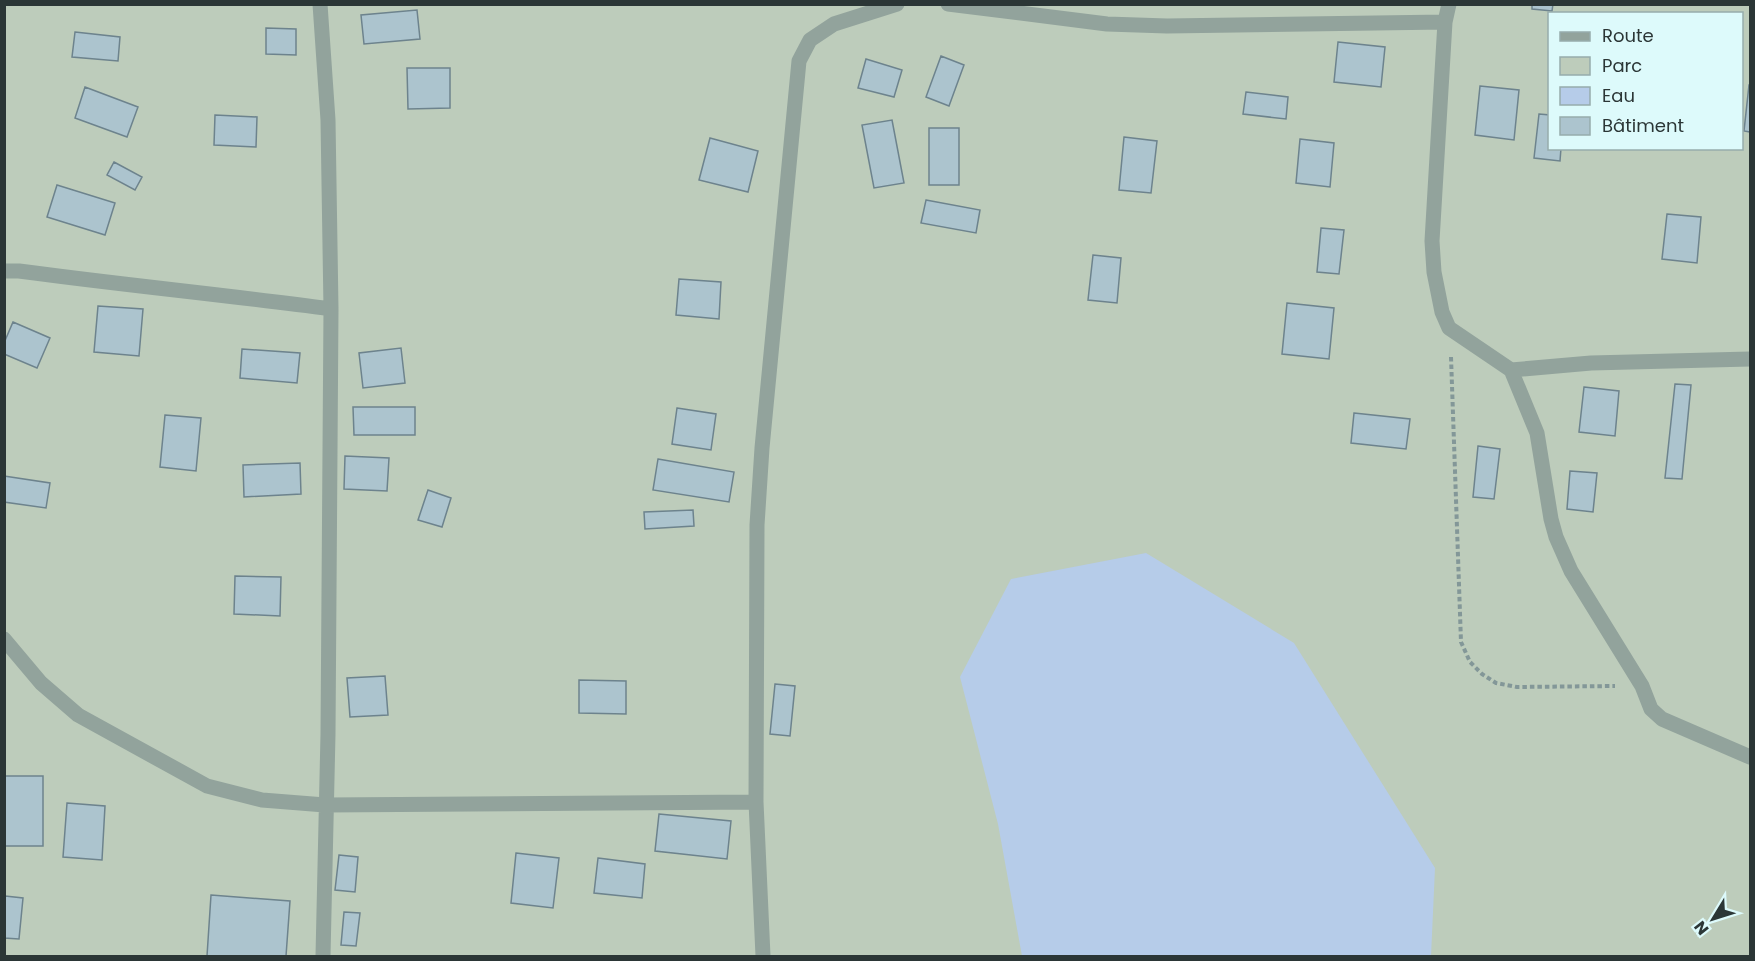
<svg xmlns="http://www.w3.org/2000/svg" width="1755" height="961" viewBox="0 0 1755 961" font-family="Poppins,sans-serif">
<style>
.green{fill:#bdccbb;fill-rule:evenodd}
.water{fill:#b6cce9}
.building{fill:#acc4ce;stroke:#6d838d;stroke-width:1.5}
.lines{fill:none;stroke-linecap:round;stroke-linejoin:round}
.path{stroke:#839798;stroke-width:4;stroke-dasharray:4.5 3;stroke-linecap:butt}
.minor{stroke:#92a39c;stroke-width:15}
</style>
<rect width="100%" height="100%" fill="#ddfafb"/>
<path class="green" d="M5 5H1750V956H5ZM1550 14H1742V148H1550Z"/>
<path class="water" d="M1146 553 1294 643 1435 868 1431 956H1022L998 824 960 677 1011 579Z"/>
<path class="building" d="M1532 4H1553L1552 11 1532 9Z
M417 10 420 39 364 44 361 15Z
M266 28 296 29V55L266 54Z
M75 32 120 37 118 61 72 57Z
M1338 42 1385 47 1381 87 1334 82Z
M941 56 964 65 949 106 926 97Z
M866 59 902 70 894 97 858 88Z
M407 68H450V108L408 109Z
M1749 85H1750V132L1744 131Z
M1480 86 1519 90 1514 140 1475 135Z
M85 87 138 107 127 137 75 118Z
M1246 92 1288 97 1286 119 1243 114Z
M1539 114 1550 115V148H1561L1560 161 1534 158Z
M215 115 257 117 256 147 214 145Z
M892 120 904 183 874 188 862 125Z
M929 128H959V185H929Z
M1124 137 1157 141 1151 193 1119 190Z
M710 138 758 151 748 192 699 180Z
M1300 139 1334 143 1330 187 1296 183Z
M114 162 142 177 135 190 107 175Z
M57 185 115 203 105 235 47 217Z
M926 200 980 210 976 233 921 223Z
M1667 214 1701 217 1697 263 1662 259Z
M1321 228 1344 230 1339 274 1317 272Z
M1093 255 1121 258 1117 303 1088 300Z
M679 279 721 282 719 319 676 315Z
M1287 303 1334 308 1329 359 1282 354Z
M98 306 143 309 139 356 94 352Z
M13 322 50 338 37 368 4 354V343Z
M401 348 405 383 363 388 359 353Z
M242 349 300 353 297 383 240 378Z
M1675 384 1691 385 1682 479 1665 478Z
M1584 387 1619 391 1615 436 1579 432Z
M353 407H415V435H354Z
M677 408 716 414 711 450 672 444Z
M1354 413 1410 419 1406 449 1351 443Z
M165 415 201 418 196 471 160 467Z
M1478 446 1500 449 1494 499 1473 497Z
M345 456 389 458 387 491 344 489Z
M658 459 734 472 729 502 653 490Z
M300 463 301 494 244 497 243 465Z
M1570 471 1597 473 1593 512 1567 509Z
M4 476 50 483 46 508 4 502Z
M428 490 451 498 442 527 418 520Z
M693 510 694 526 645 529 644 512Z
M235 576 281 577 280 616 234 614Z
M385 676 388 715 350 717 347 678Z
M579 680 626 681V714L579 713Z
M775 684 795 686 790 736 770 734Z
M4 776H43V846H4Z
M67 803 105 806 102 860 63 857Z
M659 814 731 821 727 859 655 851Z
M516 853 559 858 553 908 511 903Z
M339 855 358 857 355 892 335 890Z
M598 858 645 864 642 898 594 893Z
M211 895 290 901 286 956H207Z
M5 896 23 898 19 939 4 938Z
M344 912 360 913 356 946 341 945Z"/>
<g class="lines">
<path class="path" d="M1451 357 1461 642 1470 662 1482 674 1496 683 1517 687 1615 686"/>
<path class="minor" d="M320 4 328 120 331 309 328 734 323 956
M948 4 1107 24 1167 26 1445 22
M1449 4 1445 22 1432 241 1434 272 1442 312 1449 328 1511 370 1591 363 1750 359
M4 271H19C123 285 227 295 331 309
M1511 370 1537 433 1551 519 1556 537 1571 571 1642 686 1651 709 1662 719 1750 757
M4 639 41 683 78 715 207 786 262 800 325 805 756 802
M763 956 756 802 757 525 762 448 799 61 810 40 834 24 897 4"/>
</g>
<rect width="1755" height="961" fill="none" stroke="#2b3636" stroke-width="12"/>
<rect x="1548" y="12" width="195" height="138" fill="#ddfafb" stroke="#96acac" stroke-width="1.5"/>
<rect x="1560" y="32" width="30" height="9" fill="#92a39c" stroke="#96acac" stroke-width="1.5"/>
<text x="1602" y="42" font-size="18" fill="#2b3636">Route</text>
<rect x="1560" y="57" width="30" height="18" fill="#bdccbb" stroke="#96acac" stroke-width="1.5"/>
<text x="1602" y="72" font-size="18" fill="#2b3636">Parc</text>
<rect x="1560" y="87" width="30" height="18" fill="#b6cce9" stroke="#96acac" stroke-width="1.5"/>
<text x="1602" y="102" font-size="18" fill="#2b3636">Eau</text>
<rect x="1560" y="117" width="30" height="18" fill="#acc4ce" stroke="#96acac" stroke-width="1.5"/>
<text x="1602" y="132" font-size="18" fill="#2b3636">Bâtiment</text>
<g transform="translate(1713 919) rotate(232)" stroke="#ddfafb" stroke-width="4.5" paint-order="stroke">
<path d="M0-4.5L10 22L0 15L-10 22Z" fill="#2b3636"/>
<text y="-9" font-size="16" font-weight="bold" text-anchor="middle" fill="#2b3636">N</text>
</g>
</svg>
